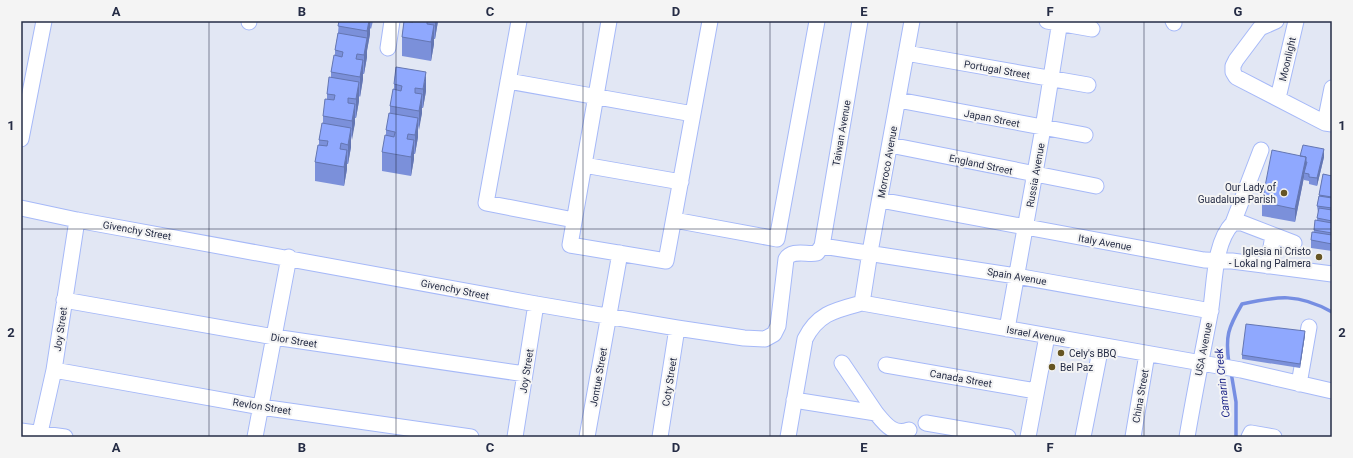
<svg xmlns="http://www.w3.org/2000/svg" width="1353" height="458" viewBox="0 0 1353 458" font-family="Roboto,sans-serif">
<style>
.lines{fill:none;stroke-linecap:round;stroke-linejoin:round}
.stream{stroke:#768ee2;stroke-width:3.5}
.minor-casing{stroke:#a6b9f8;stroke-width:17}
.minor{stroke:#fff;stroke-width:15}
.wall{fill:#7b90da}
.shaded-wall{fill:#6476b2}
.building{fill:#8fa8fe;stroke:#6476b2}
.grid{fill:none;stroke:#252c45;stroke-width:1;stroke-opacity:0.55}
.poi-dot{fill:#665523;stroke:#f4f4f4;stroke-width:1.5}
.labels{text-anchor:middle;stroke-width:4;stroke-linejoin:round;paint-order:stroke}
.street-label{font-size:10px;fill:#252c45;stroke:#f4f4f4}
.poi-label{font-size:10px;fill:#252c45;stroke:#f4f4f4;text-anchor:end}
.water-label{font-size:11px;font-style:italic;fill:#20298a;stroke:#f4f4f4}
.neatline{fill:none;stroke:#252c45;stroke-width:1.5}
.grid-label{font-size:13px;text-anchor:middle;font-weight:bold;fill:#252c45}
</style>
<rect width="100%" height="100%" fill="#e2e7f4"/>
<g class="lines">
<path class="stream" d="M1229 364C1225 336 1228 328 1242 304 1278 296 1298 293 1332 312
M1231 372 1236 402V437"/>
<defs>
<path id="minor" d="M519 21 486 203 574 220
M609 21 570 245 666 261 710 21
M1047 21 1092 29
M1173 21 1174 23
M1276 21 1260 28 1236 60 1233 66V72L1236 77 1325 123 1332 124
M249 22V21
M388 48 392 21
M906 53 1088 85
M508 81 693 114
M1278 98 1296 21
M898 100 1085 135
M1325 123 1332 88
M21 139 44 21
M890 145 1096 186
M584 165 681 182
M880 200 1204 260 1232 261 1332 274
M21 208 77 220 536 304 677 328 744 338 765 339 774 334 778 326 786 259C792 249 807 255 817 253L822 246 860 21
M674 220 777 239 817 21
M1233 223 1261 150
M822 246 1016 276 1211 311
M1268 266 1273 235
M64 300 274 337 525 374
M862 303 870 252 912 21
M1007 329 1043 128 1060 21
M886 365 1036 391
M54 370 261 407 471 437
M1299 384 1309 327
M794 400 876 413 842 363
M876 413C885 424 894 436 909 430
M926 423 1008 437
M21 431 65 437
M39 437 54 370 77 220
M255 437 289 257
M515 437 536 304
M587 437 620 253
M660 437 677 328
M788 437 805 339C818 313 836 310 862 303L1241 370 1332 391
M1028 437 1047 336
M1083 437 1101 346
M1133 437 1147 354
M1187 437C1194 396 1202 355 1210 314 1215 287 1213 243 1233 223H1242L1294 243
M1249 437 1251 433 1274 437"/>
</defs>
<use href="#minor" class="minor-casing"/>
<use href="#minor" class="minor"/>
</g>
<path class="wall" d="M339 21H373L371 29 370 28V34L367 50V57L364 74H363V79L360 97 359 96V101L356 118H355V123L351 140V147L348 164H347V169L344 186 315 181V162L319 145V140L323 123V116L327 99V94L331 77V72L335 55V50L338 33Z
M404 21H438L435 39H434V44L431 61 402 56V37Z
M396 67 426 91 423 108H422V113L418 130V137L415 154H414V159L411 176 382 171V152L386 135V130L390 113V106L394 89V84Z
M1300 156 1324 157 1317 186 1309 184V181L1304 180V177L1295 222 1262 216V202Z
M1323 174 1332 176V251L1311 248V240L1317 220 1318 213 1317 206Z
M1305 335 1300 368 1242 359V355Z"/>
<path class="shaded-wall" d="M369 21H370V34L367 51V31Z
M435 21H438L435 39Z
M434 25V44L431 61V42Z
M367 38V57L364 74V55Z
M363 60V79L360 97V77Z
M426 72V91L423 108V89Z
M359 82V101L356 118V99Z
M422 94V113L419 130V111Z
M355 104V123L352 140V121Z
M418 118V137L415 154V135Z
M351 128V147L348 164V145Z
M414 140V159L411 176V157Z
M1324 149V157L1317 186V178Z
M347 150V169L344 186V167Z
M1306 157V171L1304 173V177L1295 222V209Z
M1305 331V335L1300 368V364Z"/>
<path class="building" d="M339 21H369L367 31 338 26Z
M404 21 413 22 414 21H427V24L434 25 431 42 402 37Z
M338 33 367 38 364 55 357 54 356 59 363 60 360 77 331 72 334 55 342 57 343 52 335 50Z
M396 67 426 72 423 89 415 88V93L422 94 419 111 390 106 393 89 401 91 402 86 394 84Z
M329 77 359 82 356 99 348 98V103L355 104 352 121 323 116 325 99 334 100 335 95 327 94Z
M389 113 418 118 415 135 408 134 407 139 414 140 411 157 382 152 385 135 394 137 395 132 386 130Z
M322 123 351 128 348 145 341 143 340 149 347 150 344 167 315 162 318 145 327 146 328 141 319 140Z
M1303 145 1324 149 1317 178 1309 177V174L1304 173 1307 162H1306V157L1300 156Z
M1272 150 1306 157 1295 209 1262 202Z
M1323 174 1332 176V197L1319 195Z
M1319 196 1332 198V208L1317 206Z
M1319 208 1332 210V221L1317 218Z
M1315 220 1332 223V233L1314 230Z
M1312 232 1332 235V244L1311 240Z
M1246 324 1305 331 1300 364 1242 355Z"/>
<path class="grid" d="M209 21V437M396 21V437M583 21V437M770 21V437M957 21V437M1144 21V437M21 229H1332"/>
<g class="poi-dot">
<circle cx="1284" cy="193" r="4"/>
<circle cx="1319" cy="257" r="4"/>
<circle cx="1061" cy="353" r="4"/>
<circle cx="1052" cy="367" r="4"/>
</g>
<g class="labels">
<g class="street-label">
<text transform="translate(1287 59) rotate(-77)" y="4">Moonlight</text>
<text transform="translate(997 69) rotate(10)" y="4">Portugal Street</text>
<text transform="translate(992 118) rotate(11)" y="4">Japan Street</text>
<text transform="translate(841 133) rotate(-80)" y="4">Taiwan Avenue</text>
<text transform="translate(887 162) rotate(-80)" y="4">Morroco Avenue</text>
<text transform="translate(981 164) rotate(12)" y="4">England Street</text>
<text transform="translate(1035 175) rotate(-80)" y="4">Russia Avenue</text>
<text transform="translate(137 230) rotate(10)" y="4">Givenchy Street</text>
<text transform="translate(1105 242) rotate(10)" y="4">Italy Avenue</text>
<text transform="translate(1017 276) rotate(10)" y="4">Spain Avenue</text>
<text transform="translate(455 289) rotate(11)" y="4">Givenchy Street</text>
<text transform="translate(60 329) rotate(-82)" y="4">Joy Street</text>
<text transform="translate(1036 334) rotate(10)" y="4">Israel Avenue</text>
<text transform="translate(294 340) rotate(9)" y="4">Dior Street</text>
<text transform="translate(1203 349) rotate(-79)" y="4">USA Avenue</text>
<text transform="translate(526 371) rotate(-81)" y="4">Joy Street</text>
<text transform="translate(598 377) rotate(-80)" y="4">Jontue Street</text>
<text transform="translate(961 378) rotate(10)" y="4">Canada Street</text>
<text transform="translate(669 382) rotate(-81)" y="4">Coty Street</text>
<text transform="translate(1140 396) rotate(-80)" y="4">China Street</text>
<text transform="translate(262 406) rotate(9)" y="4">Revlon Street</text>
</g>
<g class="poi-label">
<text x="1276" y="191">Our Lady of<tspan x="1276" dy="12">Guadalupe Parish</tspan></text>
<text x="1311" y="255">Iglesia ni Cristo<tspan x="1311" dy="12">- Lokal ng Palmera</tspan></text>
<text x="1069" y="357" text-anchor="start">Cely's BBQ</text>
<text x="1060" y="371" text-anchor="start">Bel Paz</text>
</g>
<g class="water-label">
<text transform="translate(1222 383) rotate(-96)" y="4">Camarin Creek</text>
</g>
</g>
<rect width="1353" height="458" fill="none" stroke="#f4f4f4" stroke-width="44"/>
<rect x="22" y="22" width="1309" height="414" class="neatline"/>
<g class="grid-label">
<text x="116" y="16">A</text>
<text x="302" y="16">B</text>
<text x="490" y="16">C</text>
<text x="676" y="16">D</text>
<text x="864" y="16">E</text>
<text x="1050" y="16">F</text>
<text x="1238" y="16">G</text>
<text x="11" y="130">1</text>
<text x="1342" y="130">1</text>
<text x="11" y="337">2</text>
<text x="1342" y="337">2</text>
<text x="116" y="452">A</text>
<text x="302" y="452">B</text>
<text x="490" y="452">C</text>
<text x="676" y="452">D</text>
<text x="864" y="452">E</text>
<text x="1050" y="452">F</text>
<text x="1238" y="452">G</text>
</g>
</svg>
